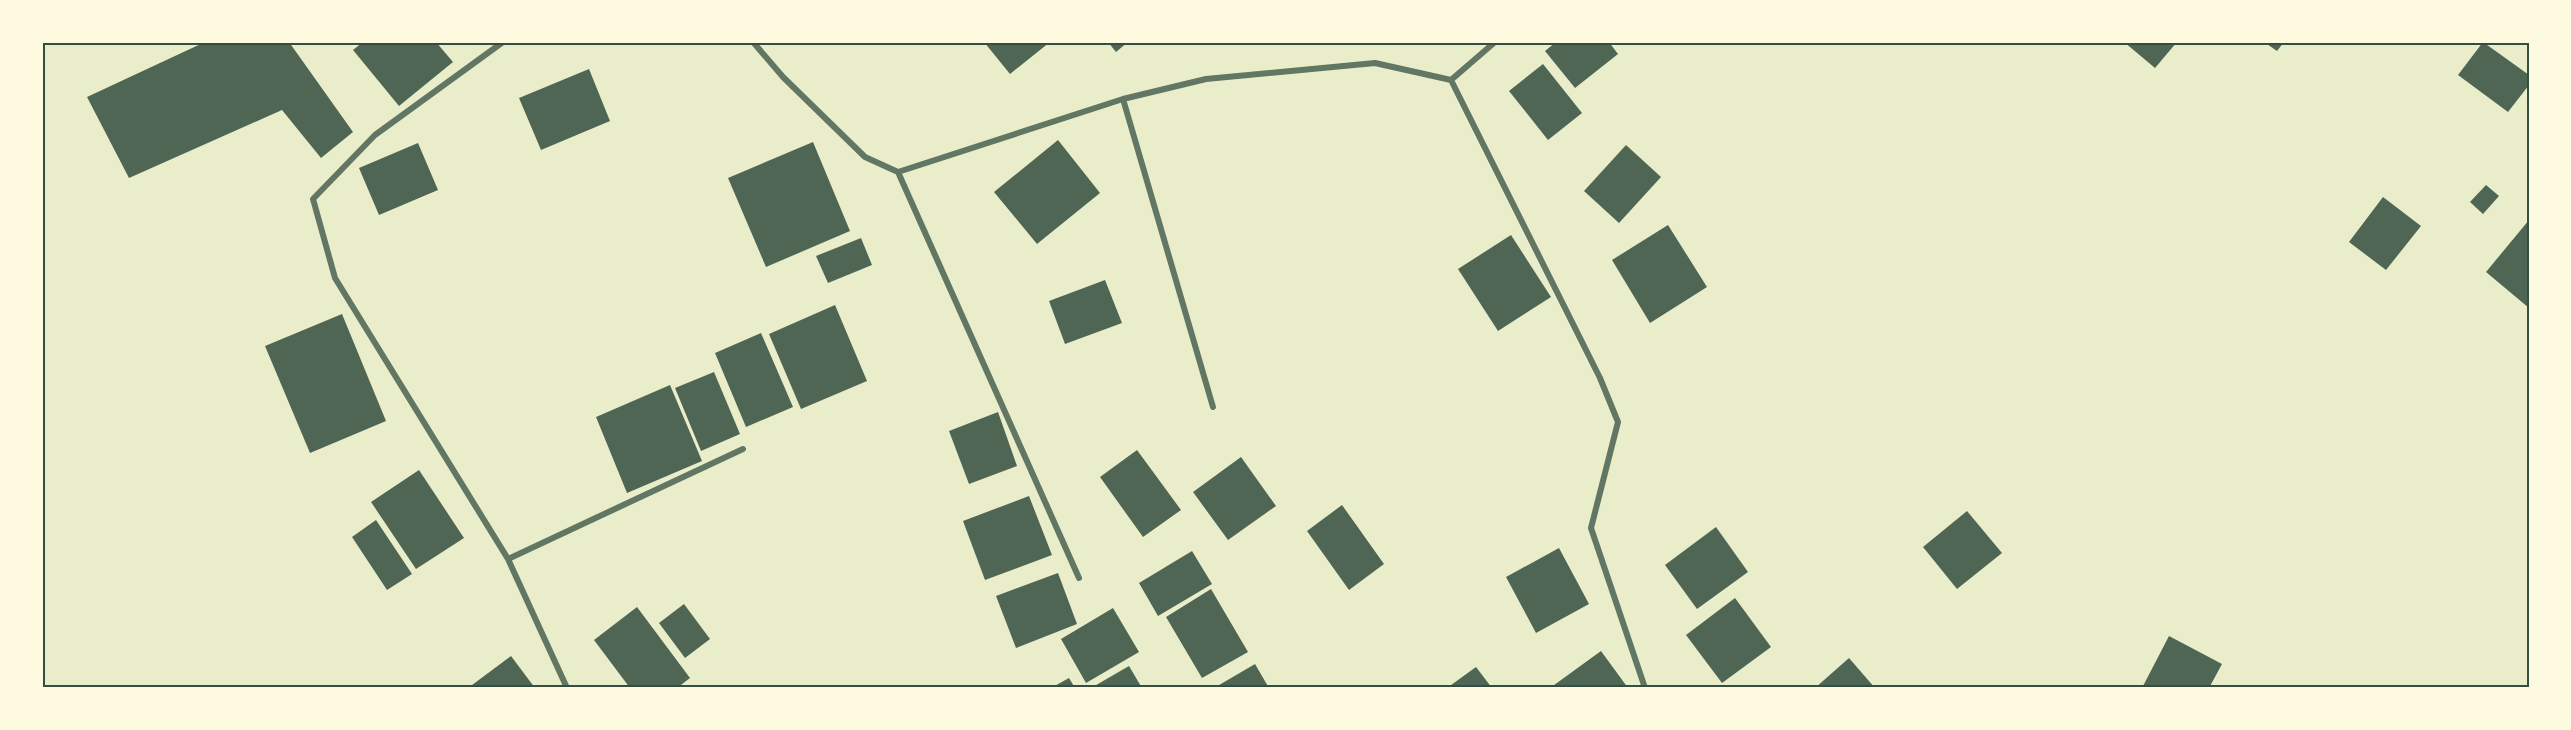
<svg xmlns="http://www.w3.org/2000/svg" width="2571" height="730" viewBox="0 0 2571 730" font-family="Cabin,sans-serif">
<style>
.building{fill:#4f6655}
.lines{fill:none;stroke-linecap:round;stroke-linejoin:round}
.minor{stroke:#617663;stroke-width:6}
.neatline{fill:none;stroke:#344e41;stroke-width:2}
</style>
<rect width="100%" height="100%" fill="#e9edc9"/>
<path class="building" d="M205 42H289L353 132 321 158 282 110 129 178 87 97Z
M363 42H436L453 62 399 106 353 50Z
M984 42H1050L1010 74Z
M1108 42H1128L1116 52Z
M1556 42H1609L1618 54 1575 88 1545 51Z
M2124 42H2177L2155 68Z
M2264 42H2284L2277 51Z
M2483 42 2529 75V85L2508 112 2458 75Z
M1543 64 1582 113 1548 140 1509 91Z
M589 69 610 121 541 150 519 98Z
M1058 140 1100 193 1037 244 994 192Z
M813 142 850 231 766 267 728 178Z
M418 143 438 190 379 215 359 168Z
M1626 145 1661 177 1619 223 1584 191Z
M2486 185 2499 196 2483 214 2470 202Z
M2383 197 2421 226 2386 270 2349 242Z
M2529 220V308L2486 272Z
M1668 225 1707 287 1650 323 1612 260Z
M1511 235 1551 297 1498 331 1458 269Z
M861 238 872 265 828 283 816 256Z
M1105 280 1122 323 1065 344 1049 301Z
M835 305 867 381 801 409 769 334Z
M342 314 386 421 310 453 265 346Z
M761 333 793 407 746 427 715 353Z
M714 372 740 434 701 451 675 388Z
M670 385 702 461 627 493 596 417Z
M998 412 1017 466 969 484 949 431Z
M1137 450 1181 510 1143 537 1100 477Z
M1241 457 1276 506 1228 540 1193 492Z
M419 470 464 538 416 569 371 502Z
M1029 496 1052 555 985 580 963 521Z
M1342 505 1384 564 1349 590 1307 531Z
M1967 511 2002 553 1957 589 1923 547Z
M376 520 412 574 387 590 352 537Z
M1716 527 1748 572 1697 609 1665 565Z
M1559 548 1589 604 1536 633 1506 577Z
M1192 551 1212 584 1158 616 1139 583Z
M1058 573 1077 624 1016 648 996 596Z
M1211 589 1248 652 1202 678 1166 617Z
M1735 598 1771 647 1722 683 1686 635Z
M684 604 710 639 685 658 659 623Z
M637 607 690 678 677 688H630L594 640Z
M1113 608 1139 652 1086 683 1061 639Z
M2169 636 2222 664 2209 688H2142Z
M1601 651 1628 688H1550Z
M511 656 535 688H468Z
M1849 658 1875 688H1815Z
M1255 664 1269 688H1214Z
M1129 666 1142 688H1091Z
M1476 667 1492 688H1447Z
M1069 678 1075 688H1051Z"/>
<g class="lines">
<path class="minor" d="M503 42 375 135 313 199 335 278 508 559 567 688
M753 42 783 77 865 157 898 172 1079 578
M1451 80 1600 378 1618 422 1591 528 1645 688
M1451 80 1495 42
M1123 99 1213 407
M898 172 1123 99 1206 79 1375 63 1451 80
M508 559 743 449"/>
</g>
<rect width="2571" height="730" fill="none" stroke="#fefae0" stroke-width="87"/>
<rect x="44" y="44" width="2484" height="642" class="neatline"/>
</svg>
